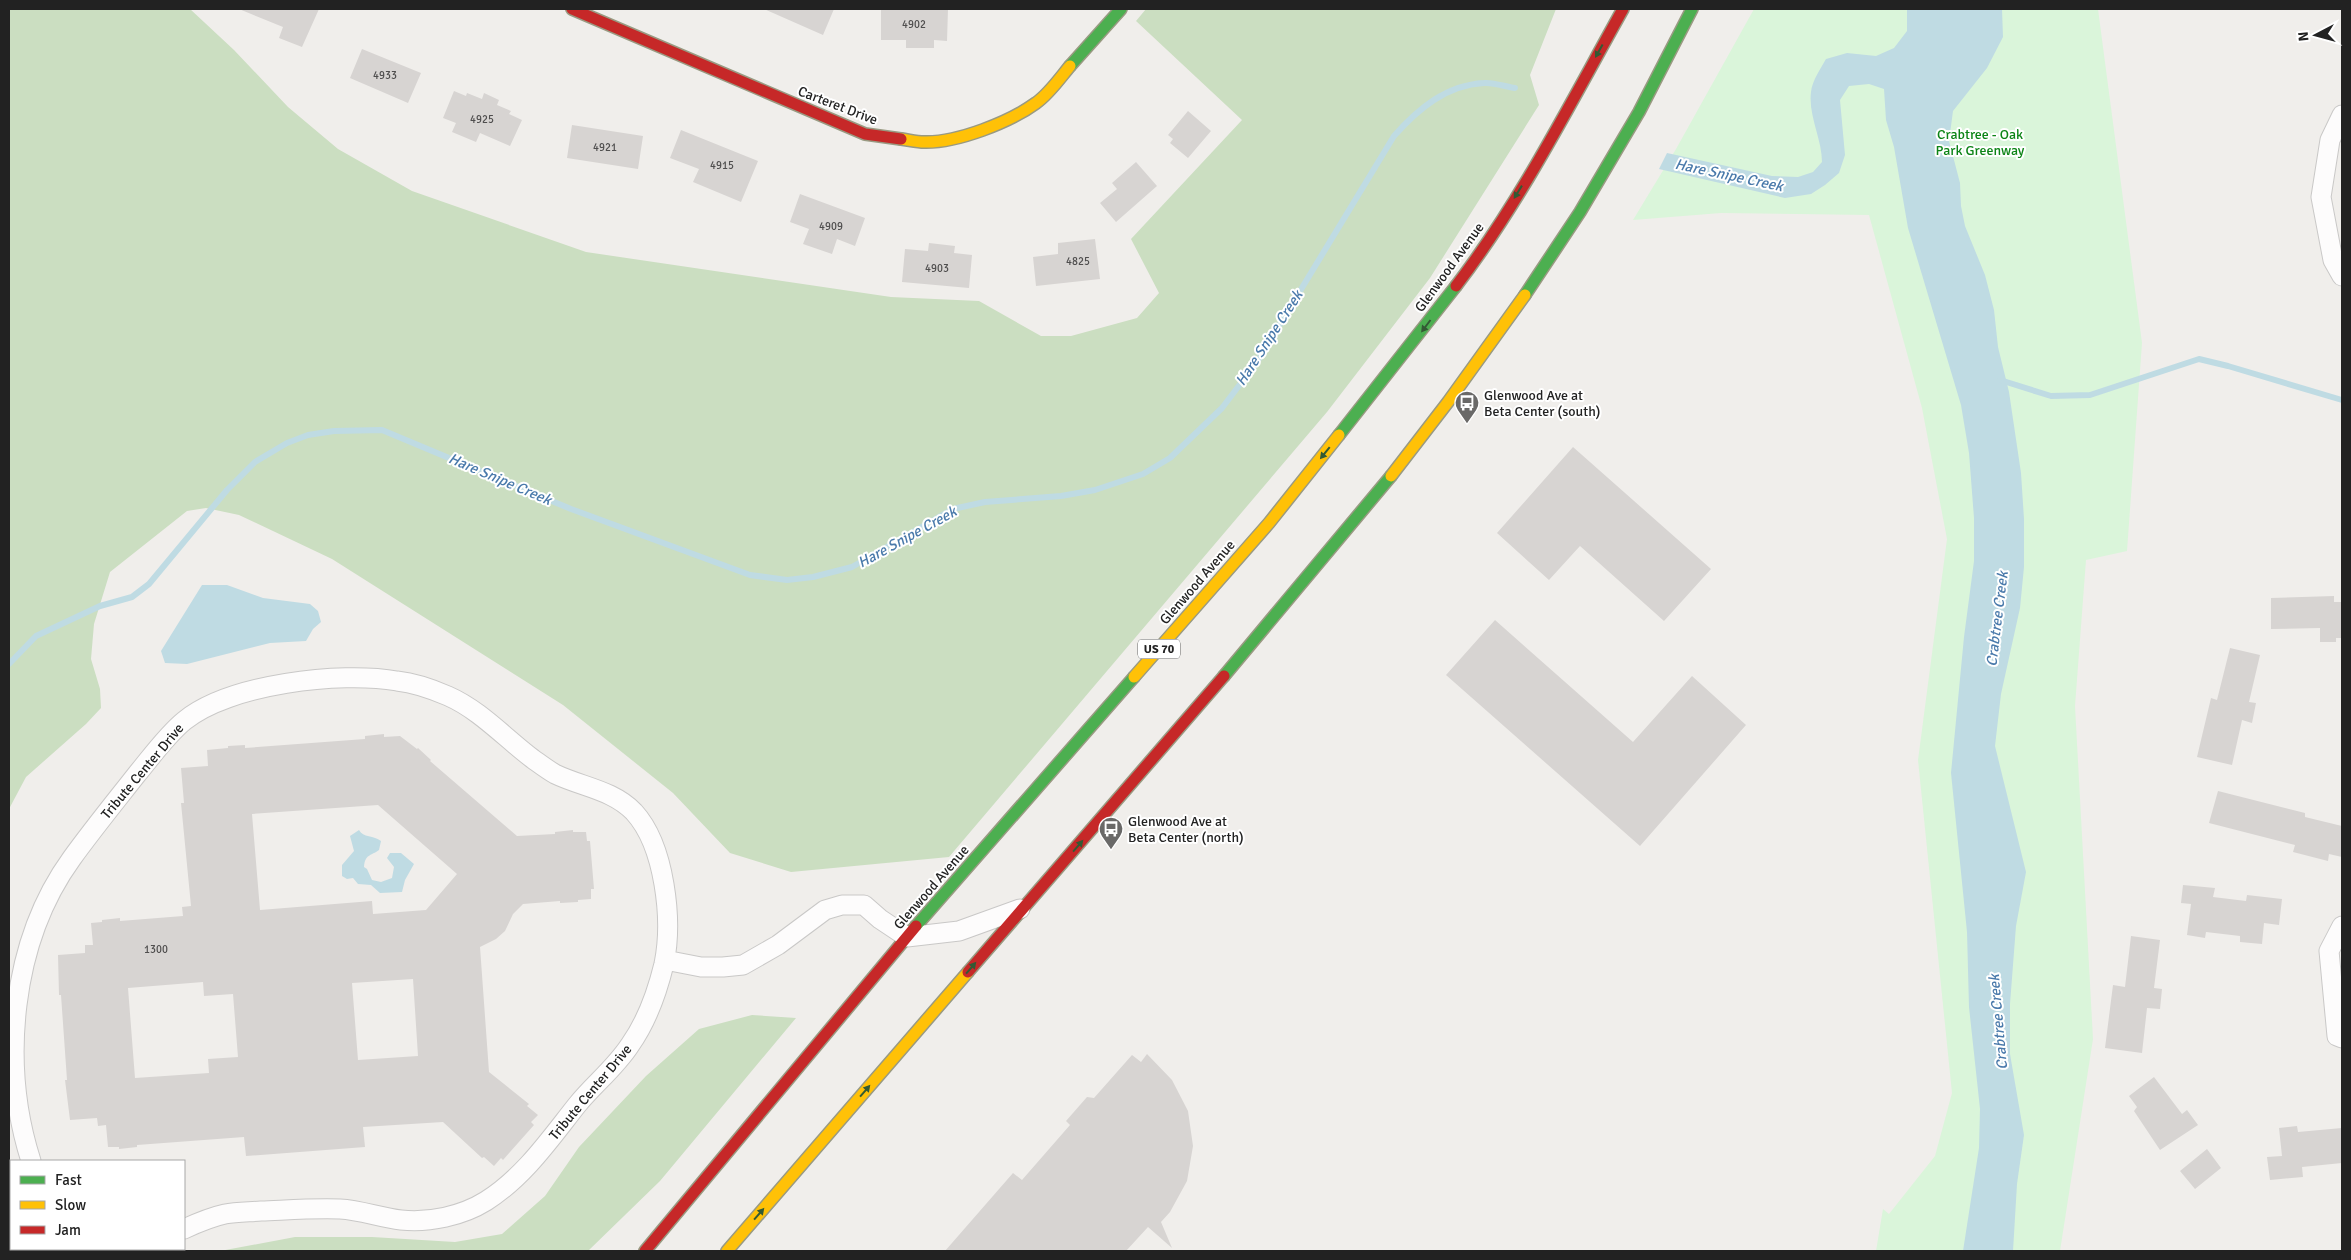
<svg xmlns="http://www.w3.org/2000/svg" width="2351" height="1260" viewBox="0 0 2351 1260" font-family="Signika,sans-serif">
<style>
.forest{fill:#cbdec1}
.park{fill:#daf5da}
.water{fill:#bfdbe3}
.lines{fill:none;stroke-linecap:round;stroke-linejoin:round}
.stream{stroke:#bfdbe3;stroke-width:6}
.building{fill:#d7d4d2;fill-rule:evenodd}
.street-casing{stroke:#c9c8c7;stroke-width:21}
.fast-casing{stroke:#999a82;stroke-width:14}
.slow-casing{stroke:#999a82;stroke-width:14}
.jam-casing{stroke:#999a82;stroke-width:14}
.street{stroke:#fdfcfc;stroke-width:19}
.fast{stroke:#4caf50;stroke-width:11}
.slow{stroke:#ffc107;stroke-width:11}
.jam{stroke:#c62828;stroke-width:11}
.oneway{fill:#335a34}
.labels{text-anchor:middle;stroke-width:4;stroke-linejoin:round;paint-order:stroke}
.number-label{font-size:11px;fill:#4f4e4e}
.shield{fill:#fff;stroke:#646464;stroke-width:1}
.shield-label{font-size:12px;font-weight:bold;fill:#222}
.street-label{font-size:14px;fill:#222;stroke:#fff}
.park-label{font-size:14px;fill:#0c8416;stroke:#fff}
.poi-label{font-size:14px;fill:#222;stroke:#fff;text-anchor:start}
.water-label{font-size:15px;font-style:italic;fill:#4a7aab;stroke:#fff}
</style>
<rect width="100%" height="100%" fill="#f0eeeb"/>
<path class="forest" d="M9 9H190L234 50 288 107 338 149 412 191 586 252 891 297 979 301 1041 336H1071L1137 318 1159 293 1131 239 1242 120 1136 21 1146 9H1556L1530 75 1539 105 1430 278 1327 412 949 857 791 872 730 853 673 793 563 705 332 559 239 515 206 508 187 511 110 572 94 624 91 659 100 689 101 708 86 724 26 777 9 809Z
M752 1015 796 1018 660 1181 588 1251H220L295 1237H372L455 1242 502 1234 545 1196 579 1147 646 1076 699 1029Z"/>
<path class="park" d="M1754 9H2098L2142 343 2127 551 2086 560 2075 706 2093 1039 2060 1251H1876L1883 1209 1889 1214 1935 1156 1952 1093 1918 760 1947 539 1922 408 1869 215 1721 213 1633 220 1676 149Z"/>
<path class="water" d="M1907 9H2002L2003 37 1987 68 1953 111 1949 141 1960 183 1961 206 1965 226 1985 275 1994 310 1998 347 2009 392 2021 473 2024 519V567L2020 608 2001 694 1995 746 2026 872 2016 926 2010 1004V1054L2024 1135 2017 1184 2013 1251H1963L1979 1148 1980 1109 1969 1007 1967 932 1951 773 1964 637 1974 561V518L1969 453 1961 405 1908 228 1894 147 1886 120 1884 89 1869 84 1849 86 1840 100 1845 155 1839 173 1825 185 1811 194 1785 198 1659 169 1667 153 1772 176 1798 177 1813 172 1822 162C1822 139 1808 115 1811 92 1812 81 1821 68 1826 59L1847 53 1876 56 1894 48 1907 31Z
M202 585H227L263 598 310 604 318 611 321 622 313 629 306 641 270 643 187 664 165 663 161 651Z
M359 830C363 838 374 835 381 841L379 850C371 856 365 854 364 867L367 869 372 880 381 882 392 878 394 867 387 858 390 853H401L414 864 405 880 402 892 380 893 371 885 358 884 353 878 347 879 342 876V865L354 851 350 836Z"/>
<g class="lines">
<path class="stream" d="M2000 380 2051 396 2090 395 2199 359 2228 366 2342 400
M9 664 36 636 100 606 132 597 149 584 227 490 255 462 287 443 308 435 334 431 382 430 571 509 750 575 787 580 813 577 852 567 953 509 985 502 1061 496 1095 490 1143 474 1170 458 1222 408 1257 362 1394 136C1418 109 1446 85 1484 83 1494 82 1506 87 1515 88"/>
</g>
<path class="building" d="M239 9H319L302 47 279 38 283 27Z
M764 9H834L823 35Z
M881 9H948L947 41 934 40V48H906V40H881Z
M362 49 421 73 408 103 350 78Z
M454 91 466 96 467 93 482 99 484 93 499 100 497 105 511 111 509 114 522 120 510 146 480 133 476 142 452 132 456 123 443 118Z
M1188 111 1211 131 1188 158 1170 143 1173 139 1168 135Z
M572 125 643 136 638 169 567 158Z
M681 130 758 161 741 202 693 182 699 169 670 158Z
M1136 162 1157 186 1116 222 1100 203 1117 189 1112 183Z
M800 194 865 218 855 246 837 239 832 254 803 244 809 229 790 222Z
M1095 239 1100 279 1036 286 1033 257 1058 254V243Z
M929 243 955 246 954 253 972 255 969 288 902 282 905 249 928 251Z
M1573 447 1711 569 1664 621 1580 546 1549 580 1497 533Z
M2334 596V602H2342V638H2336V642H2320V628L2271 629V598Z
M1495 620 1633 742 1692 676 1746 725 1640 846 1446 675Z
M2230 648 2260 655 2249 702 2256 703 2252 723 2242 720 2232 765 2197 757 2211 698 2217 700Z
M384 734V737L400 736 417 749 418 748 431 760 430 761 517 836 555 834V832L573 830V832H586L587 841H590L594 889H591V899L578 900V902L560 903V901L523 904 513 914 505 931 496 939 480 947 489 1072 529 1104 527 1106 538 1115 531 1122 534 1125 503 1160 501 1158 494 1166 484 1157 482 1158 443 1122 363 1127 365 1147 246 1156 244 1137 137 1145V1147L119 1149V1147H108L106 1125 98 1126 97 1118 70 1120 65 1080H67L61 995H59L58 955 85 953V945H93L91 923 102 922V920L120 918V921L183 916 182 907 191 906 181 803H184L181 768 208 766 207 750 228 748V746L245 745V748L365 739V736ZM378 805 457 874 426 910 373 914 372 901 260 910 252 814ZM413 979 418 1056 358 1060 352 983ZM203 982 204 996 233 994 238 1057 208 1059 209 1073 135 1078 128 988Z
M2218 791 2305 813V817L2342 826V857L2329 854 2328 861 2293 852 2295 845 2209 823Z
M2183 885 2215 888 2213 897 2246 901 2247 895 2282 899 2279 925 2264 923 2262 944 2240 942V936L2206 932 2205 938 2187 935 2191 904 2181 903Z
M2131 936 2160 940 2154 988 2162 989 2160 1009 2147 1008 2142 1053 2105 1048 2113 985 2125 987Z
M1147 1054 1172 1080 1188 1111 1193 1146 1187 1181 1170 1212 1161 1222 1172 1248 1148 1227 1126 1251H945L1013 1173 1022 1180 1070 1125 1066 1121 1087 1097 1094 1098 1132 1055 1141 1062Z
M2154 1077 2182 1114 2187 1110 2198 1125 2160 1150 2134 1111 2137 1107 2129 1096Z
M2297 1126 2298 1132 2342 1128V1163L2302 1167 2303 1177 2270 1180 2267 1157 2282 1156 2279 1128Z
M2207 1149 2221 1168 2195 1189 2180 1171Z"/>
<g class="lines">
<defs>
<path id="street" d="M2342 115 2330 140 2321 197 2333 260 2342 276
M2342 926 2329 951 2337 1036 2342 1038
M665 960 701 967H723L743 965 778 945 825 910 842 905H864L880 919 907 937 959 931 1020 909
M31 1161C0 1064 11 942 72 858 93 829 115 802 137 774 152 756 166 736 184 721 229 684 340 671 397 681 415 683 432 689 448 696 480 710 505 738 533 759 540 764 548 770 555 774 582 787 613 790 634 812 665 846 673 920 664 964 657 993 647 1021 630 1045 615 1068 594 1084 577 1105 550 1139 524 1177 486 1201 462 1216 429 1223 401 1220 381 1218 361 1210 340 1209 314 1208 287 1210 261 1211 249 1212 236 1212 225 1214 211 1217 197 1223 184 1229
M73 1249 74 1251
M137 1251 143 1249"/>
<path id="fast" d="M1070 66 1121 9
M1525 295 1580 212 1639 112 1692 9
M1339 435 1456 286
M1224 676 1391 476
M916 926 1134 677"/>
<path id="slow" d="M901 139C909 140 917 142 924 142 957 143 1010 122 1036 103 1049 94 1060 78 1070 66
M1391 476 1448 402 1525 295
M1134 677 1269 523 1339 435
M727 1251 968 972"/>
<path id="jam" d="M572 9 865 134 901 139
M1456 286C1521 201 1571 102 1623 9
M968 972 1224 676
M645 1251 916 926"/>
</defs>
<use href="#street" class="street-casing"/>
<use href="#fast" class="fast-casing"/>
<use href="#slow" class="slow-casing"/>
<use href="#jam" class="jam-casing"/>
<use href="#street" class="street"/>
<use href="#fast" class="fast"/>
<use href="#slow" class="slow"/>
<use href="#jam" class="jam"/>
</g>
<defs><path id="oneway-solid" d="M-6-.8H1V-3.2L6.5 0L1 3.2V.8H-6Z" transform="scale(1.25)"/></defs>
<g class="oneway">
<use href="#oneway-solid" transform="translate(1599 51) rotate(119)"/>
<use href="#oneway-solid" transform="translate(1518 192) rotate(122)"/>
<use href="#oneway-solid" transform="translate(1426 326) rotate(127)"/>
<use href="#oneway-solid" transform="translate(1325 453) rotate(129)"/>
<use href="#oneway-solid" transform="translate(1078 846) rotate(-49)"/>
<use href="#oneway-solid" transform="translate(971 968) rotate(-49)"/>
<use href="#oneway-solid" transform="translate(865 1091) rotate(-49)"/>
<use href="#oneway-solid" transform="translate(759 1214) rotate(-49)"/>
</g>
<defs>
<symbol id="bus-pin" viewBox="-11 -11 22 30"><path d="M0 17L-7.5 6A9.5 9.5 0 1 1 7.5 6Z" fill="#6a6968" stroke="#fff"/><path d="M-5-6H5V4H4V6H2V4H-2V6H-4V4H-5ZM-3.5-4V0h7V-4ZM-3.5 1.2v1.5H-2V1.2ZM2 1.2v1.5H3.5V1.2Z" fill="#fff"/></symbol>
</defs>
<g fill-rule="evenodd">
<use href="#bus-pin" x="1453" y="389" width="28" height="38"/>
<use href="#bus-pin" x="1097" y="815" width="28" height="38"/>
</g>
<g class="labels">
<g class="number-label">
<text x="914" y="28">4902</text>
<text x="385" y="79">4933</text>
<text x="482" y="123">4925</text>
<text x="605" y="151">4921</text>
<text x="722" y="169">4915</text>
<text x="831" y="230">4909</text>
<text x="1078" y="265">4825</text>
<text x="937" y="272">4903</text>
<text x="156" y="953">1300</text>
</g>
<rect class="shield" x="1138" y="639.5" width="42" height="19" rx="4"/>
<g class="shield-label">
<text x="1159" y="653">US 70</text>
</g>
<g class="street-label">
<text transform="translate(838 105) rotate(21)" y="5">Carteret Drive</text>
<text transform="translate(1449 267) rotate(-54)" y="5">Glenwood Avenue</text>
<text transform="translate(1197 582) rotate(-49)" y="5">Glenwood Avenue</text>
<text transform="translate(142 771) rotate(-50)" y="5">Tribute Center Drive</text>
<text transform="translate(931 887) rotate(-49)" y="5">Glenwood Avenue</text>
<text transform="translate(590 1092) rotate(-50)" y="5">Tribute Center Drive</text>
</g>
<g class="park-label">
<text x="1980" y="139">Crabtree - Oak<tspan x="1980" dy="16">Park Greenway</tspan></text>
</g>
<g class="poi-label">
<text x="1484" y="400">Glenwood Ave at<tspan x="1484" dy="16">Beta Center (south)</tspan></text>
<text x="1128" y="826">Glenwood Ave at<tspan x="1128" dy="16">Beta Center (north)</tspan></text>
</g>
<g class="water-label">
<text transform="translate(1729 175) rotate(12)" y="5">Hare Snipe Creek</text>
<text transform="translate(1269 338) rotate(-57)" y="5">Hare Snipe Creek</text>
<text transform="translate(500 479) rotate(23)" y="5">Hare Snipe Creek</text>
<text transform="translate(907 537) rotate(-29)" y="5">Hare Snipe Creek</text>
<text transform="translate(1997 619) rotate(-83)" y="5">Crabtree Creek</text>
<text transform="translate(1998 1022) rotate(-95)" y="5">Crabtree Creek</text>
</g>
</g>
<rect width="2351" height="1260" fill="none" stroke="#222222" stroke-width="20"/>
<rect x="10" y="1160" width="175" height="90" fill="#ffffff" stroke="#a7a7a7"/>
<rect x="20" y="1176" width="25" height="8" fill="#4caf50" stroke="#a7a7a7"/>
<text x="55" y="1185" font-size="15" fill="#222222">Fast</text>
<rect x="20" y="1201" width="25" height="8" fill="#ffc107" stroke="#a7a7a7"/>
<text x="55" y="1210" font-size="15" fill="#222222">Slow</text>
<rect x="20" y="1226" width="25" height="8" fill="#c62828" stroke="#a7a7a7"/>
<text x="55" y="1235" font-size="15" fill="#222222">Jam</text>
<g transform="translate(2316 35) rotate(264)" stroke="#ffffff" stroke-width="4" paint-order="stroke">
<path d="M0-4L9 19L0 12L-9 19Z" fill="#222222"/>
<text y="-8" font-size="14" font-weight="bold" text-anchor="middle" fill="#222222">N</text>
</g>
</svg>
